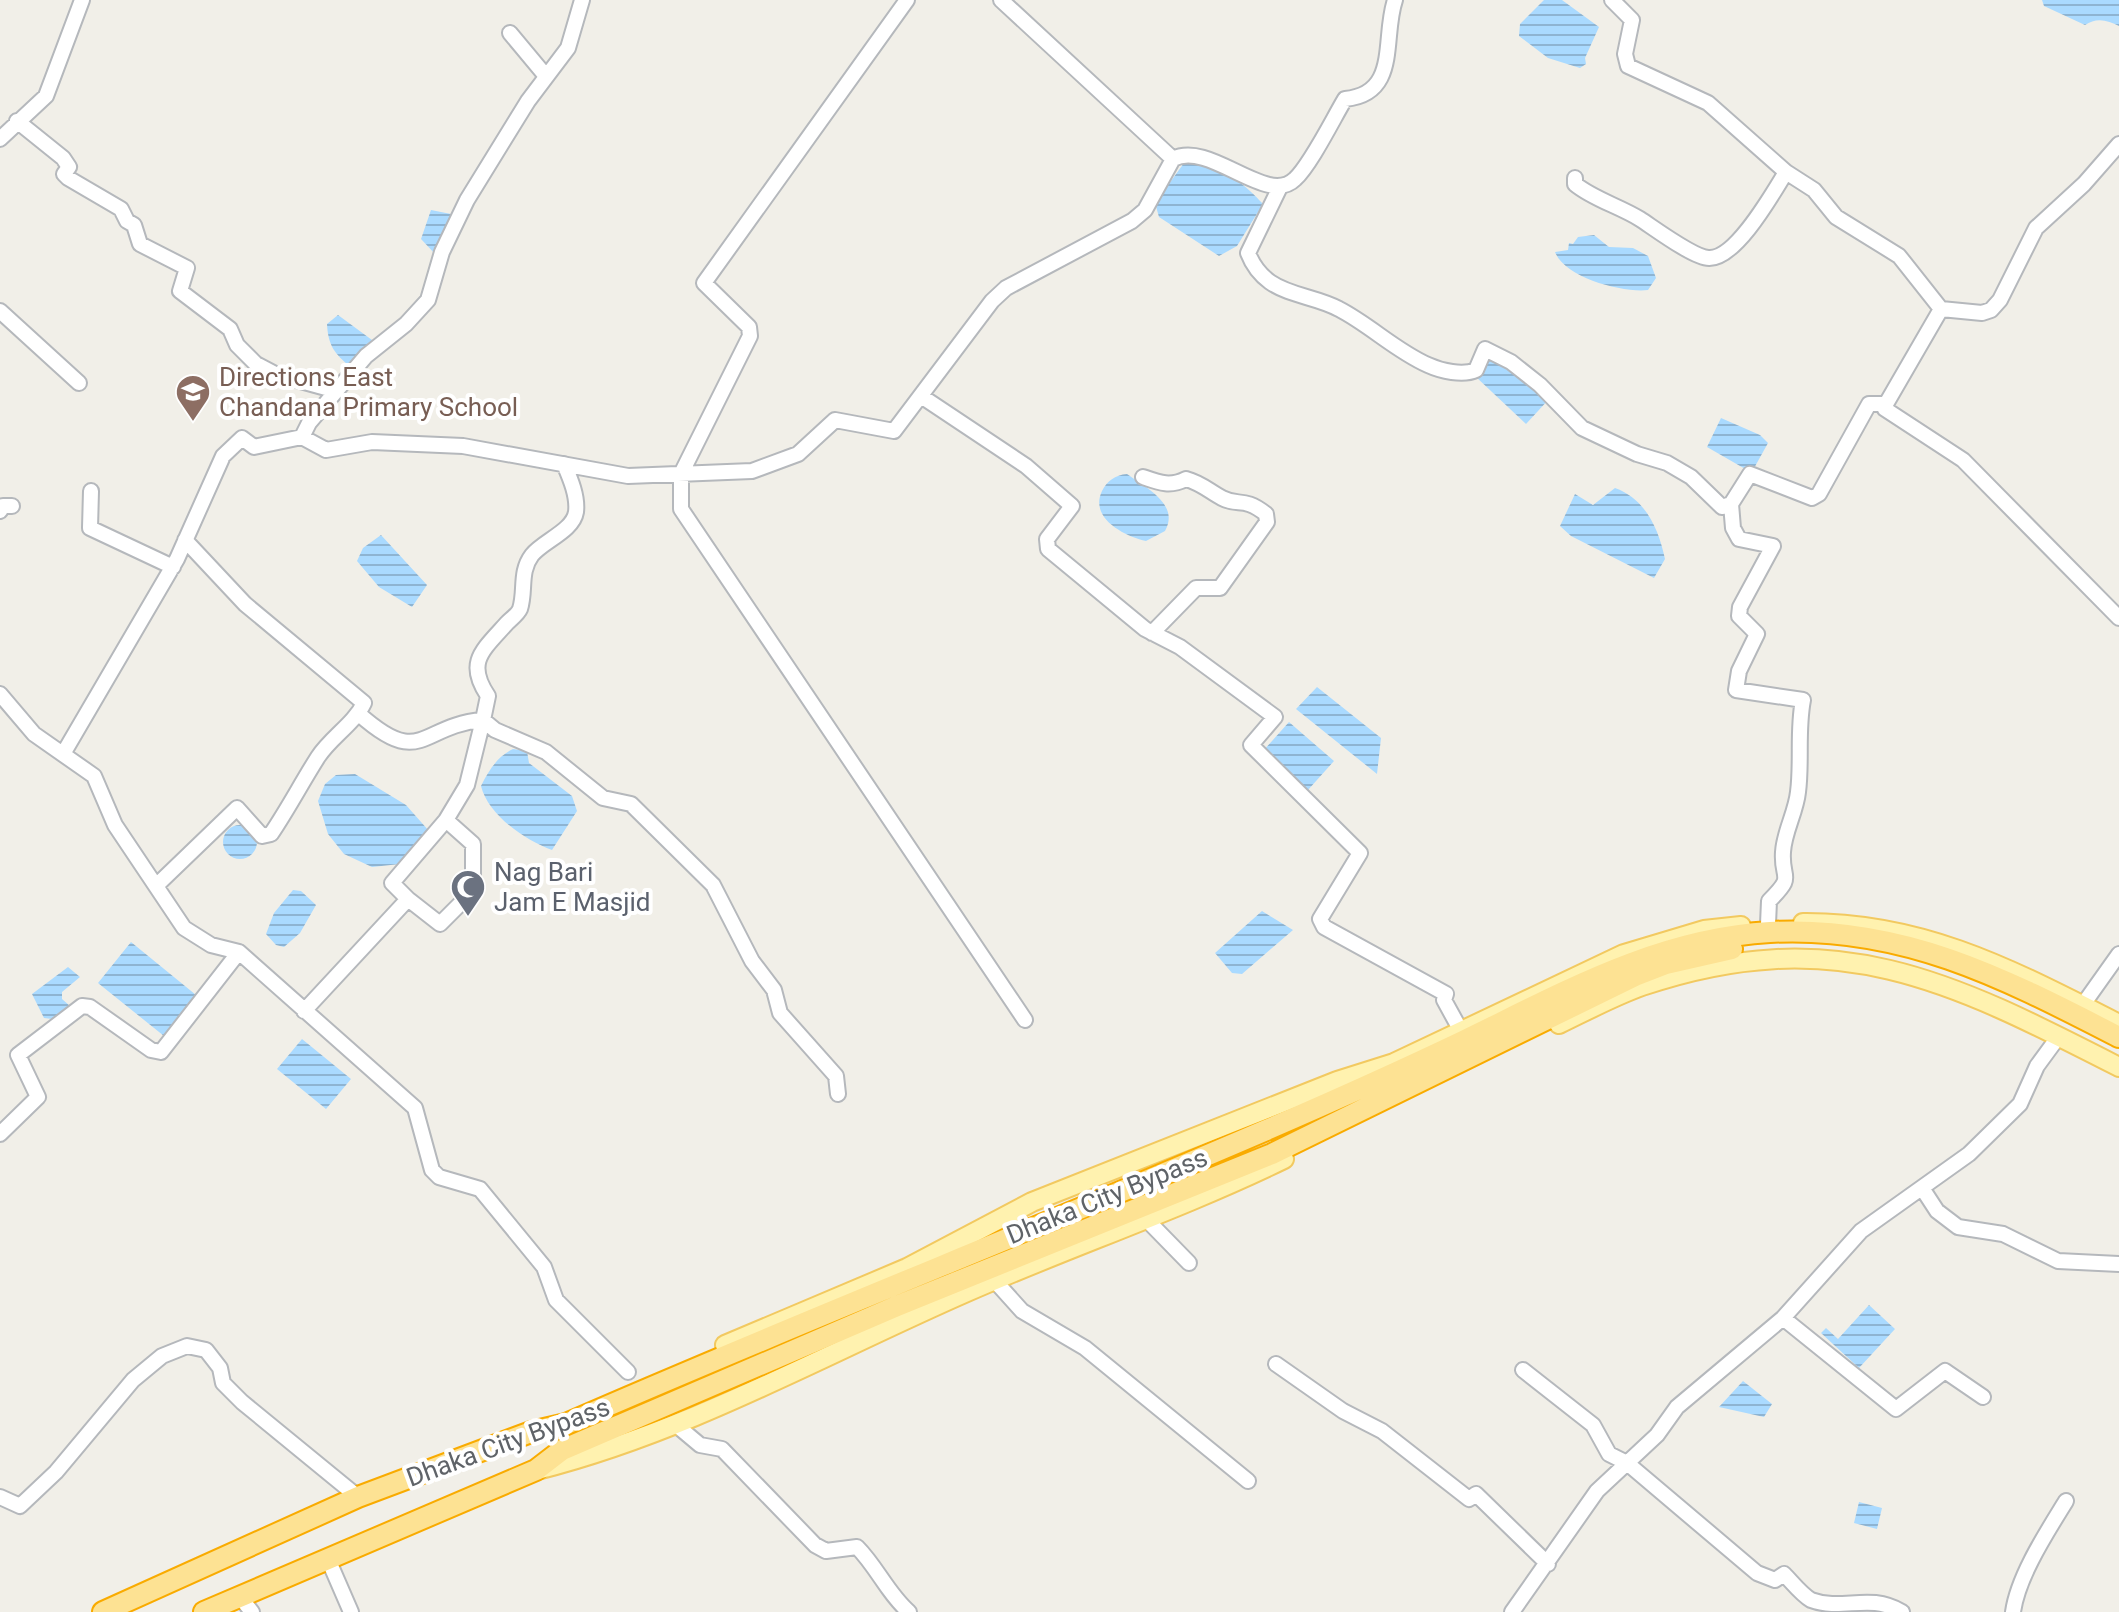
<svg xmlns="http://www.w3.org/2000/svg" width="2119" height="1612" viewBox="0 0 2119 1612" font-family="Roboto,sans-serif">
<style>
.water{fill:url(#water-rules)}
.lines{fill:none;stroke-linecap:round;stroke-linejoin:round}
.minor-casing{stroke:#b5b8bc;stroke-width:18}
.major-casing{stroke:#f2c960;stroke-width:22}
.highway-casing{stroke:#f9ab00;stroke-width:24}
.minor{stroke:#fff;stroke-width:14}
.major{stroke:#fff2af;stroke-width:18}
.highway{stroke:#fde293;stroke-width:20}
.labels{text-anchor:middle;stroke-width:8;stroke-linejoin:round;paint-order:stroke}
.education-label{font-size:26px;fill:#785e54;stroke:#fff;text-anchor:start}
.worship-label{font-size:26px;fill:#5b616d;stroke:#fff;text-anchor:start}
.street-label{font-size:26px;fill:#5f6368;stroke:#fff}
</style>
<defs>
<pattern id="water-rules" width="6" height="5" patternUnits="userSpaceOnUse" patternTransform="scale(2)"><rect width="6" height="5" fill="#aadaff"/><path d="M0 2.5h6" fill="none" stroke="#8eb4d2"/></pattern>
</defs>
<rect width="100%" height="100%" fill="#f1efe8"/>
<path class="water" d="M1544 0H1562L1599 27 1585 58 1586 64 1580 68 1548 58 1519 36 1520 24Z
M2042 0H2119V26C2108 20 2096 17 2085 25L2044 6Z
M1201 162C1224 168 1247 186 1263 204L1237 246 1219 256 1159 217 1155 203 1184 163Z
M431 210 451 214 452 218 436 255 421 239Z
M1594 235 1609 247 1633 248 1648 256 1656 278 1648 290C1623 293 1565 278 1555 252L1568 250 1569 243 1573 244 1578 237Z
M338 315 372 340 355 364H347C333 352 328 343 327 324Z
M1491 355 1550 398 1526 424 1475 376Z
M1721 418 1760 435 1768 443 1753 470H1747L1707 447Z
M1127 474C1146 488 1180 504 1165 531L1146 541C1124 536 1089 518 1102 491 1107 481 1115 475 1127 474Z
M1615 488C1646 499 1659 530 1665 559L1654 578 1571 536 1560 526 1575 494 1593 505Z
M381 535 427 585 412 607 379 587 357 561 363 548Z
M1317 687 1381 738 1377 774 1296 709Z
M1289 722 1334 761 1308 790 1263 751Z
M513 749 527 751 529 763 572 796 577 811 552 850C526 841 488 815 481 786 489 770 497 757 513 749Z
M355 774 406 805 429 831 400 864 372 867 344 854 328 834 318 801 325 784 336 775Z
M223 842a17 17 0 1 1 34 0a17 17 0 1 1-34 0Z
M293 890 301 891 316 905 300 933 284 947 276 945 266 934 274 913Z
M1262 911 1293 930 1242 974 1232 973 1215 953Z
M131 942 196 995 164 1036 98 983Z
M68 967 80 977 62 992V999L70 1006 61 1020 44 1018 32 994Z
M302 1039 351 1079 326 1109 277 1069Z
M1869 1305 1895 1329 1859 1368 1821 1333 1826 1328 1838 1339Z
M1743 1381 1772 1404 1764 1417 1719 1407Z
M1859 1502 1882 1508 1877 1529 1854 1523Z"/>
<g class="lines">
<defs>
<path id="minor" d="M907 0 704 283 749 327 750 336 681 474V509L1025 1020
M1001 0 1173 159
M510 33 545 75
M17 121 63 158 69 167 64 174 68 178 121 209 127 221 134 225 140 244 187 268 180 291 230 329 237 345 256 364 275 374 337 391
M0 139 46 96 82 0
M1575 178V184C1593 199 1619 206 1640 219 1654 228 1694 258 1709 258 1736 259 1773 193 1786 172
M1280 187 1248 253C1253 266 1259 274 1270 282 1290 296 1317 297 1339 309 1370 325 1396 351 1428 365 1441 371 1463 376 1476 370L1485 349 1511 362 1540 385 1582 428 1637 454 1667 463 1691 477 1722 507 1731 504 1750 474 1812 498 1819 494 1869 404H1886L1941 309 1899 256 1836 217 1814 190 1786 172 1708 103 1628 66 1625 54 1632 20 1612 0
M1941 309 1982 313 1991 310 2000 300 2036 228 2084 184 2119 144
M0 311 79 383
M921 396 1026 466 1072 506 1047 539 1048 549 1145 629 1180 647 1275 717 1251 745 1360 853 1320 919 1324 927 1446 994 1444 1000 1461 1031
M1886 404 1885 409 1963 460 2119 618
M302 437 309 423 366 356 406 324 428 300 442 252 467 200 528 101 568 48 582 0
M564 464C570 478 578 496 576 512 573 531 543 541 532 555 519 572 526 591 520 609 518 614 511 619 507 623 483 650 465 662 488 696L483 720 495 730 546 752 603 798 631 804 713 885 752 961 774 990 780 1013 836 1076 838 1094
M1143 477C1160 483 1170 487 1186 479 1201 483 1209 491 1222 498 1239 507 1243 496 1266 514L1267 522 1220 588H1196L1152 633
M91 491 90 528 173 567
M1731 504 1733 528 1739 539 1773 546 1740 607 1739 616 1757 634 1739 671 1736 690 1803 700C1797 731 1802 761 1798 792 1796 812 1784 832 1783 852 1781 881 1796 874 1769 901L1768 924
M0 511 3 506H12
M0 694 34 734 94 776 115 825 184 928 211 945 239 952 415 1108 432 1170 439 1177 480 1189 544 1267 556 1300 628 1372
M63 754 177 559 223 456 242 438 254 447 302 437 326 450 372 442 463 446 628 476 752 471 798 454 835 420 894 431 992 301 1006 288 1132 221 1145 210 1173 159C1210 140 1267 207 1295 179 1311 164 1333 119 1345 99 1400 94 1382 38 1395 0
M157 885 237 808 262 836 271 834C288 809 302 782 318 757 331 737 354 724 364 703L245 604 185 540
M408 899 440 924 469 895 473 877V844L446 820
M2082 1006 2119 954
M304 1011 408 899 392 883 446 820 467 785 483 720C420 725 422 770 359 714
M0 1134 38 1097 18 1055 82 1006 90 1007 151 1050 161 1052 239 952
M1922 1188 1937 1211 1958 1227 2003 1234 2058 1261 2119 1264
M1147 1220 1189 1263
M995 1281 1022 1311 1085 1348 1248 1481
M1783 1318 1896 1409 1945 1371 1983 1397
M1276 1364 1343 1411 1382 1431 1469 1499 1476 1494 1548 1564
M1523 1370 1593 1425 1609 1454 1627 1463 1757 1573 1775 1580 1784 1574C1792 1582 1801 1594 1811 1600 1844 1612 1868 1592 1902 1612
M675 1424 700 1445 722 1449 815 1545 826 1551 857 1547C877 1567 888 1594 909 1612
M0 1497 20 1506 56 1472 133 1380 162 1356 187 1346 206 1350 220 1368 223 1383 242 1402 358 1497
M328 1559 351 1612
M240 1597 252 1612
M1512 1612 1597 1491 1657 1435 1677 1407 1783 1318 1861 1231 1969 1154 2020 1104 2037 1066 2059 1036
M2013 1612C2018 1576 2047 1532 2066 1501"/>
<path id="major" d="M1803 923C1925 922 2014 971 2119 1024
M1559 1024C1586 1011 1614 996 1642 986 1834 921 1951 981 2119 1067
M725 1345 907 1268 1032 1202 1337 1081 1394 1063 1624 954 1704 930 1741 926
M537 1470C688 1432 825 1354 967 1292 1072 1246 1181 1209 1284 1159"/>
<path id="highway" d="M103 1612 358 1497 531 1432 566 1424C797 1323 1032 1231 1264 1131 1331 1102 1398 1072 1463 1041 1562 993 1658 938 1770 932 1903 925 2004 978 2119 1037
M204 1612 536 1470 562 1450 897 1306 1272 1154 1635 976 1666 964 1732 949"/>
</defs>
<use href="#minor" class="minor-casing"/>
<use href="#major" class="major-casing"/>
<use href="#highway" class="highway-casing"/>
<use href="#minor" class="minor"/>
<use href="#major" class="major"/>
<use href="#highway" class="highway"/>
</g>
<defs>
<symbol id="school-pin" viewBox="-11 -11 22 30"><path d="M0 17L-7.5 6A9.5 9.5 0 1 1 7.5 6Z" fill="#8d6e63" stroke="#fff"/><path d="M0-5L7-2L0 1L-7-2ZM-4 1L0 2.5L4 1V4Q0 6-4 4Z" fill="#fff"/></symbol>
<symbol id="mosque-pin" viewBox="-11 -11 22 30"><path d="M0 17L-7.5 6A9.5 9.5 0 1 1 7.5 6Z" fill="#6b7280" stroke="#fff"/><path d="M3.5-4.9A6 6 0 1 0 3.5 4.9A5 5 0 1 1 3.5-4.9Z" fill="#fff"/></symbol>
</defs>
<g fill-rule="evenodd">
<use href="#school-pin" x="173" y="372" width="40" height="54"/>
<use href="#mosque-pin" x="448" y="867" width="40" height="54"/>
</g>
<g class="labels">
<g class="education-label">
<text x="219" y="386">Directions East<tspan x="219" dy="30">Chandana Primary School</tspan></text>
</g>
<g class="worship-label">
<text x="494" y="881">Nag Bari<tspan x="494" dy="30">Jam E Masjid</tspan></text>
</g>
<g class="street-label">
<text transform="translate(1107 1196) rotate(-22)" y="9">Dhaka City Bypass</text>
<text transform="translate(508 1442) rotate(-20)" y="9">Dhaka City Bypass</text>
</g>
</g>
</svg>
